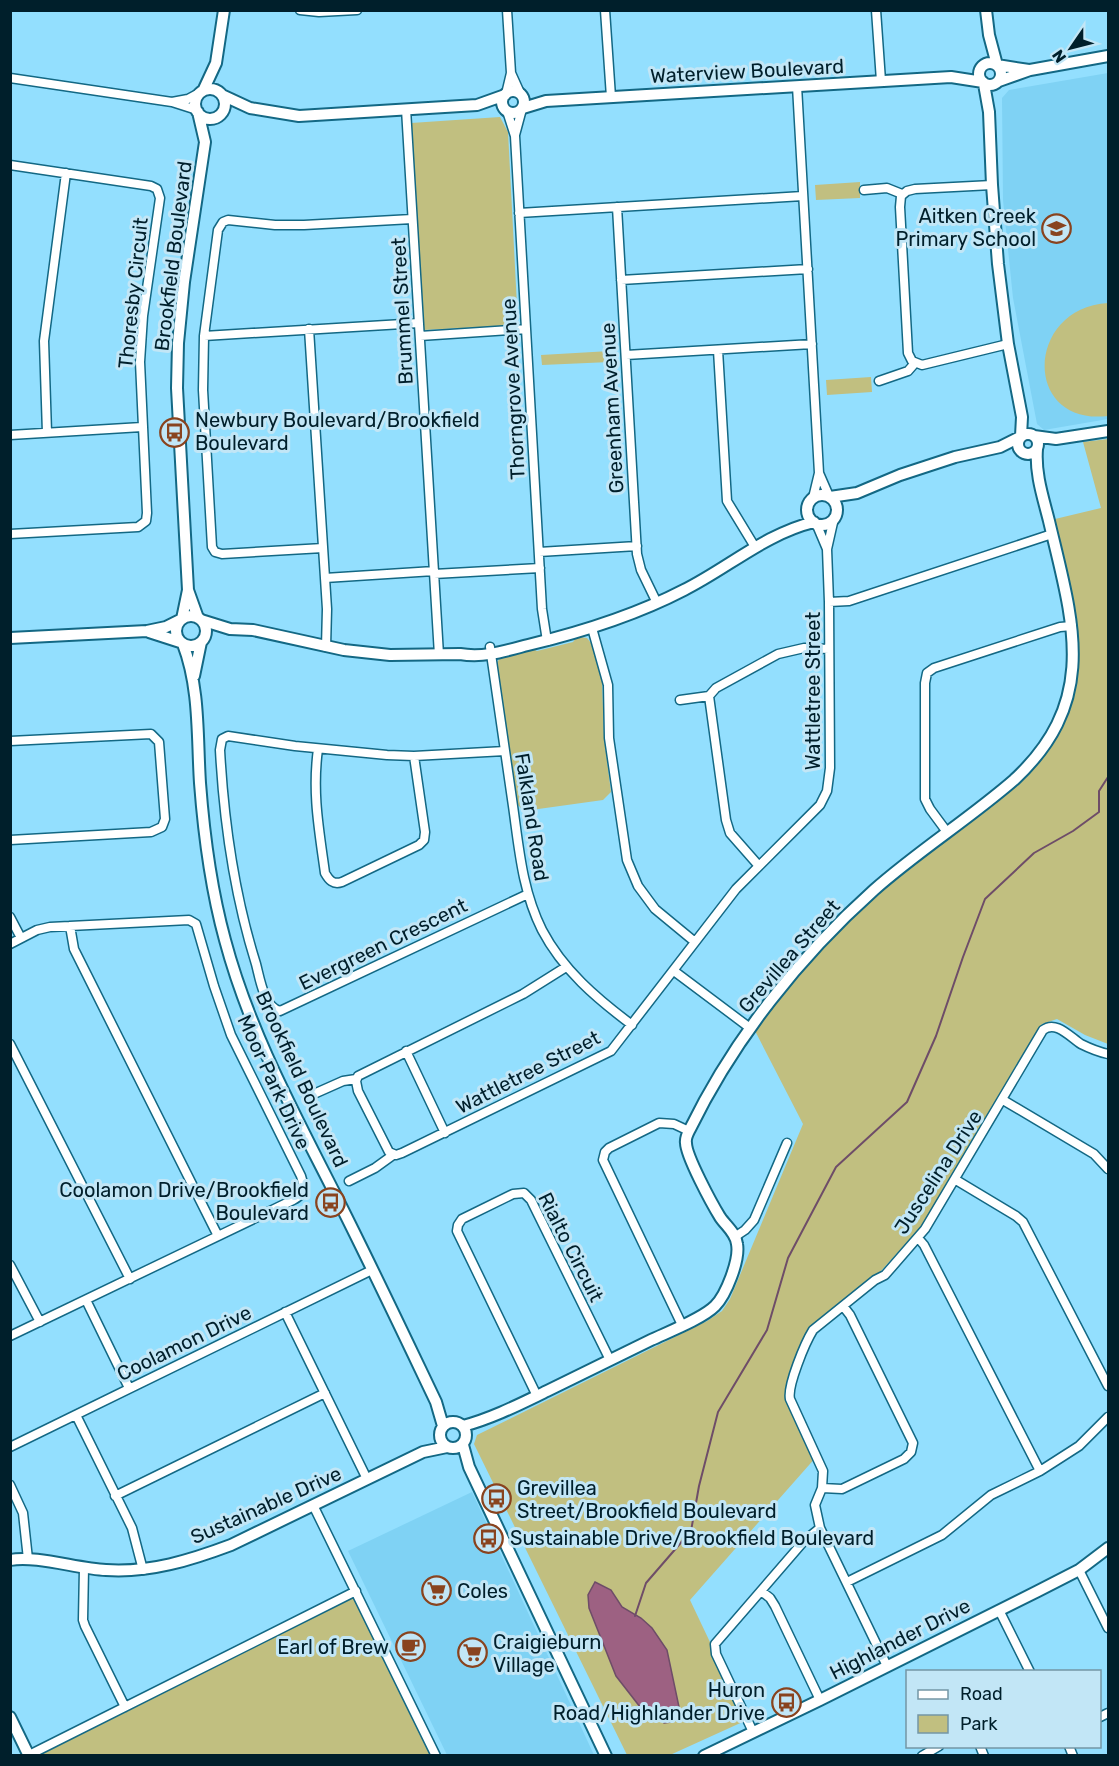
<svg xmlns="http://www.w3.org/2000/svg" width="1119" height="1766" viewBox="0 0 1119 1766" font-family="Rubik,sans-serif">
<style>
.built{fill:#7fd2f4}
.green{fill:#c1bf80}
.water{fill:#9d6182;stroke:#6e4d68;stroke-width:1.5}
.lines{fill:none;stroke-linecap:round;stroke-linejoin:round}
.stream{stroke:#6e4d68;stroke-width:2}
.minor-casing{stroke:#136884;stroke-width:11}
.tertiary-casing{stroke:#136884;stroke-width:14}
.minor{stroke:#fff;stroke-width:8}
.tertiary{stroke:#fff;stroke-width:10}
.labels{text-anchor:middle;stroke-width:6;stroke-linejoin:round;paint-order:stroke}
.street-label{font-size:20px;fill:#001f2b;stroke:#c2e6f6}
.poi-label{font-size:20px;fill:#001f2b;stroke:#c2e6f6;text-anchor:start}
</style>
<rect width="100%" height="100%" fill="#93dffe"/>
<path class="built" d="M1108 73V419L1044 430 1037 424 1013 298 1003 200 1002 98 1009 90Z
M472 1492 594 1755H447L348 1551Z"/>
<path class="green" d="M500 117 508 132 518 325 424 330 411 123Z
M860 182V198L816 200 815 185Z
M1108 303V416C1022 426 1025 308 1108 303Z
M610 351V362L542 365 541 355Z
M871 377 872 392 827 395 826 380Z
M1108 439V1044L1085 1035 1057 1019 1042 1024 980 1132 920 1228 880 1272 813 1330 790 1389 817 1456 690 1600 747 1720 670 1755H627L474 1444 477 1435 707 1321 722 1311 730 1299 803 1124 752 1025 830 934 1044 753 1077 660C1078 613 1064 565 1055 519L1101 508 1083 442Z
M580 637 587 638 591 643 602 680 604 738 611 792 603 800 524 811 517 804 496 667C497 652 521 652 533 649L537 651 573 642 576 638Z
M356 1591 436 1755 29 1756Z"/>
<path class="water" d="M595 1582 611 1590 622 1607 641 1618 652 1628 667 1650 679 1707 671 1722 664 1723 659 1717 644 1712 616 1676 589 1608 588 1595Z"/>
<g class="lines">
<path class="stream" d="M635 1616 646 1583 691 1531 699 1486 718 1412 767 1330 788 1258 836 1167 907 1102 936 1036 963 957 985 899 1034 853 1073 831 1099 812V791L1108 777"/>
<defs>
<path id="minor" d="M300 10 319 12 357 10
M605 10 611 97
M876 10 881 81
M511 73 520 93
M10 78 172 102 197 110
M797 86 819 473 829 496
M506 94 511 73 507 10
M172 102 188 99 201 92
M406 109 439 655
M507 111 515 136 542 609 547 641
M515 135 522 109
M10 165 151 186 157 189 160 198 143 316 140 362 147 513 146 521 138 527 10 534
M992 185 915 189 907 191 901 196 900 207 908 353 912 361 922 365 1008 344
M864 190 887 188 902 194
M617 207 637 554 641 570 657 603
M519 213 803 196
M621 280 808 269
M309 329 327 609 326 647
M204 336 419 323
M420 336 526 329
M718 350 727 501 755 547
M626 355 812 344
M879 381 908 371 915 363
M47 433 44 341 66 173
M10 435 142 427
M813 498 819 473
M816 523 827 549
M323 548 222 554 215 552 212 547 203 390 204 336 218 230 223 222 228 220 275 225H304L412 219
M539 552 637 546
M434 574 540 568
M325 578 434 571
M829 602 849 601 1052 534
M592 628 608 685 609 738 627 860 638 886 655 909 695 942
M490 647C498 700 505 753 513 806 519 848 522 890 542 930 563 970 596 998 632 1025
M680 700 709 696
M10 741 151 734 159 742 165 819 162 827 151 832 10 840
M318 749C312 793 319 829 325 873 329 880 333 885 342 882L419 845 424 840 425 832 414 756
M505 751 414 756 387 755 295 746 228 736 222 739 220 750C224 824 234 894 256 964 260 979 264 1007 280 1011L528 894
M947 832 930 809 925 799V683L927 673 934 668 1060 627 1072 626
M759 866 730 833 726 820 709 696 716 688 778 654 804 648 829 649
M10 917 21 938
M70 926 74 949 218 1236
M10 944 37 930 50 927 189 920 196 924 214 986 231 1035 301 1176C305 1187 304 1195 293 1200L10 1336
M566 967 523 994 358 1076 356 1081 358 1091 389 1152 396 1155 402 1153 611 1051 736 889 820 805 827 791 830 768 829 602 827 549 834 518
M674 971 750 1028
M10 1044 130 1279
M406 1051 445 1133
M307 1097 343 1081 356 1079
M1003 1100 1094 1154 1108 1169
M956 1180 1016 1216 1023 1222 1108 1386
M349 1181 375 1168 393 1155
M736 1236 745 1230 754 1220 787 1143
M918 1238 924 1245 1040 1471
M10 1265 40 1322
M86 1300 129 1388
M285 1312 367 1479
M682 1325 603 1160 605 1152 609 1148 659 1123 674 1124 689 1131
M537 1396 457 1231 458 1225 462 1219 513 1194 524 1193 531 1200 610 1360
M76 1415 132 1528 143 1570
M10 1447 372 1270
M10 1485 23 1513 28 1559
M822 1488 842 1489 904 1459 911 1452 913 1443 850 1315 843 1306
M115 1496 325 1393
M313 1505 436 1756
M84 1568 83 1620 85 1626 125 1707
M1079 1570 1108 1628
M847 1582 942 1535 991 1495 1040 1471 1079 1446 1108 1417
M761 1591 770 1598 775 1606 820 1700
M999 1610 1030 1672
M887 1666 820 1528 815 1505 822 1488 823 1471 790 1399C787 1386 805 1343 813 1330L875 1280 885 1275 925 1229 1043 1030C1056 1020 1070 1037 1081 1044 1089 1048 1099 1052 1108 1054
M1100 1717 1108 1713
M753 1732 716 1654 715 1644 804 1541 820 1528
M980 1746 984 1756
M1069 1746 1073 1756
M29 1755 356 1591
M922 1756 939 1746"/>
<path id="tertiary" d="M986 10 989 35 997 65
M979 74a11 11 0 1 1 22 0a11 11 0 1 1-22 0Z
M997 65 1029 70
M999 81 1030 70 1108 56
M984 84 989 112 992 185 998 264 1008 344 1022 417 1021 436
M195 104a15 15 0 1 1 30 0a15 15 0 1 1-30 0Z
M203 91 216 63 224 10
M502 102a11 11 0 1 1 22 0a11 11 0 1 1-22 0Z
M222 95 250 108 299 116 477 105 505 95
M523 108 546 101 951 77 983 82
M1018 444a10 10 0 1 1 20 0a10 10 0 1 1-20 0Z
M1034 436 1056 439 1108 431
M807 510a15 15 0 1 1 30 0a15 15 0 1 1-30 0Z
M830 497 857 493 900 475 955 457 1000 447 1020 437
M176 631a15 15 0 1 1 30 0a15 15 0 1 1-30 0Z
M198 618 188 590 177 388 178 343 184 282 205 142 198 112
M182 619 188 590
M201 620 230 629 253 630 344 650 390 655 460 654C484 658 505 651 528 645 582 632 634 616 684 590 728 568 765 534 814 522
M149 632 180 642
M10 638 147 631 166 627 180 620
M183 644C200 688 197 737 200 783 204 836 211 889 225 940 249 1030 293 1111 335 1194 370 1263 403 1333 436 1402L443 1426
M194 676 201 642
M440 1435a13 13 0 1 1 26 0a13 13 0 1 1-26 0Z
M463 1426C493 1418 520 1404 547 1391 582 1374 617 1357 651 1340 668 1332 702 1319 715 1306 726 1295 740 1260 737 1244 736 1233 726 1226 720 1217 712 1204 686 1156 686 1143 685 1138 688 1133 690 1129 734 1039 799 957 874 890 918 851 969 819 1014 780 1100 700 1073 622 1049 521 1043 497 1035 474 1037 449
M463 1445 469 1467 606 1756
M10 1560C36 1555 78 1569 106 1570 150 1573 191 1560 231 1545L423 1452 447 1447
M10 1717 29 1756
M704 1756 820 1700 1038 1591 1079 1570 1108 1548"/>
</defs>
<use href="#minor" class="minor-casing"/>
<use href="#tertiary" class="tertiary-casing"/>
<use href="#minor" class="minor"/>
<use href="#tertiary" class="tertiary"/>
</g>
<defs>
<symbol id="school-ring" viewBox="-11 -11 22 22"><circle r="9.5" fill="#c2e6f6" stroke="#89431e" stroke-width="1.5"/><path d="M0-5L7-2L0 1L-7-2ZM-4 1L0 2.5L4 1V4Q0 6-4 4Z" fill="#89431e"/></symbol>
<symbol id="bus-ring" viewBox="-11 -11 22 22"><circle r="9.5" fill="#c2e6f6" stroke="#89431e" stroke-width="1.5"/><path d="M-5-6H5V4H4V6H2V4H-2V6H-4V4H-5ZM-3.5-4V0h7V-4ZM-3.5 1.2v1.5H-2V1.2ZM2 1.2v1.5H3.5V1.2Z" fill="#89431e"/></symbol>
<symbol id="supermarket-ring" viewBox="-11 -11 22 22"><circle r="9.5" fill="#c2e6f6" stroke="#89431e" stroke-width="1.5"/><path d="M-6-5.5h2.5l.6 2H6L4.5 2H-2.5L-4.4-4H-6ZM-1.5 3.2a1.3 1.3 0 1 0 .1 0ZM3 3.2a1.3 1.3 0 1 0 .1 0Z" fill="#89431e"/></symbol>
<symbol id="cafe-ring" viewBox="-11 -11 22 22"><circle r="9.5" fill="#c2e6f6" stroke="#89431e" stroke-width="1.5"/><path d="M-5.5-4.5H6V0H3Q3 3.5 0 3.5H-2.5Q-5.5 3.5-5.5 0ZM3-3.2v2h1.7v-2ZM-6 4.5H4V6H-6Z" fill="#89431e"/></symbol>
</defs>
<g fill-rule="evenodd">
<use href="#school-ring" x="1040" y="212" width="33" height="33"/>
<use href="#bus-ring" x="158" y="416" width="33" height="33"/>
<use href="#bus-ring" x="314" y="1186" width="33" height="33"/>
<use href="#bus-ring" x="480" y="1482" width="33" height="33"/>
<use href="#bus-ring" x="472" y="1522" width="33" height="33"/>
<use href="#supermarket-ring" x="420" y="1574" width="33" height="33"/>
<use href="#cafe-ring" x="394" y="1630" width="33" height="33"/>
<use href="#supermarket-ring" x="456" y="1636" width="33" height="33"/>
<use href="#bus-ring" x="770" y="1686" width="33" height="33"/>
</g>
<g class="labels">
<g class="street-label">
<text transform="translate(747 71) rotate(-3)" y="7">Waterview Boulevard</text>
<text transform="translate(173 256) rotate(-83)" y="7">Brookfield Boulevard</text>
<text transform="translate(133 293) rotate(-84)" y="7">Thoresby Circuit</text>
<text transform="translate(402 311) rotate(-93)" y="7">Brummel Street</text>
<text transform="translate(513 389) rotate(-93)" y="7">Thorngrove Avenue</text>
<text transform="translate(612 408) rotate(-93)" y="7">Greenham Avenue</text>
<text transform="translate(813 691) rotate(-90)" y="7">Wattletree Street</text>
<text transform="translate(532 817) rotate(81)" y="7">Falkland Road</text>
<text transform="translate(383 944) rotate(-26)" y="7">Evergreen Crescent</text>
<text transform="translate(789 956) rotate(-49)" y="7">Grevillea Street</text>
<text transform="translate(528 1072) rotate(-27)" y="7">Wattletree Street</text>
<text transform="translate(302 1079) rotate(65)" y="7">Brookfield Boulevard</text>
<text transform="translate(274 1082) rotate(65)" y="7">Moor Park Drive</text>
<text transform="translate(938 1172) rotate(-57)" y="7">Juscelina Drive</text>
<text transform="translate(571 1247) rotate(63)" y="7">Rialto Circuit</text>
<text transform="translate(184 1343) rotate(-26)" y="7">Coolamon Drive</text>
<text transform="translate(266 1505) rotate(-24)" y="7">Sustainable Drive</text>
<text transform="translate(900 1639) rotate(-27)" y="7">Highlander Drive</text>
</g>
<g class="poi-label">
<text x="1036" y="223" text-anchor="end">Aitken Creek<tspan x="1036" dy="23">Primary School</tspan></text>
<text x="195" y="427">Newbury Boulevard/Brookfield<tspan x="195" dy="23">Boulevard</tspan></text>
<text x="309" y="1197" text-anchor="end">Coolamon Drive/Brookfield<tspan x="309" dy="23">Boulevard</tspan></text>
<text x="517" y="1495">Grevillea<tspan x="517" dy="23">Street/Brookfield Boulevard</tspan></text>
<text x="510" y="1545">Sustainable Drive/Brookfield Boulevard</text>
<text x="457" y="1598">Coles</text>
<text x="493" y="1649">Craigieburn<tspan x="493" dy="23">Village</tspan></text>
<text x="389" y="1654" text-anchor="end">Earl of Brew</text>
<text x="765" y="1697" text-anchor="end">Huron<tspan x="765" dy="23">Road/Highlander Drive</tspan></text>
</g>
</g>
<rect width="1119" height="1766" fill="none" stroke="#001f2b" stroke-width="24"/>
<rect x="906" y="1670" width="195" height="78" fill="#c2e6f6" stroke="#7496a5" stroke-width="1.5"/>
<rect x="918" y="1690" width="30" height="9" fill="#ffffff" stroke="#7496a5" stroke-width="1.5"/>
<text x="960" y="1700" font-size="18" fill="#001f2b">Road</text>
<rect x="918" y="1715" width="30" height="18" fill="#c1bf80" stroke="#7496a5" stroke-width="1.5"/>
<text x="960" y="1730" font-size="18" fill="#001f2b">Park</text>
<g transform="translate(1071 48) rotate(235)" stroke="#c2e6f6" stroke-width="4.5" paint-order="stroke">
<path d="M0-4.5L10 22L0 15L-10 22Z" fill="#001f2b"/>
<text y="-9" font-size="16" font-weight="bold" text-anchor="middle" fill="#001f2b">N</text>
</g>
</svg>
